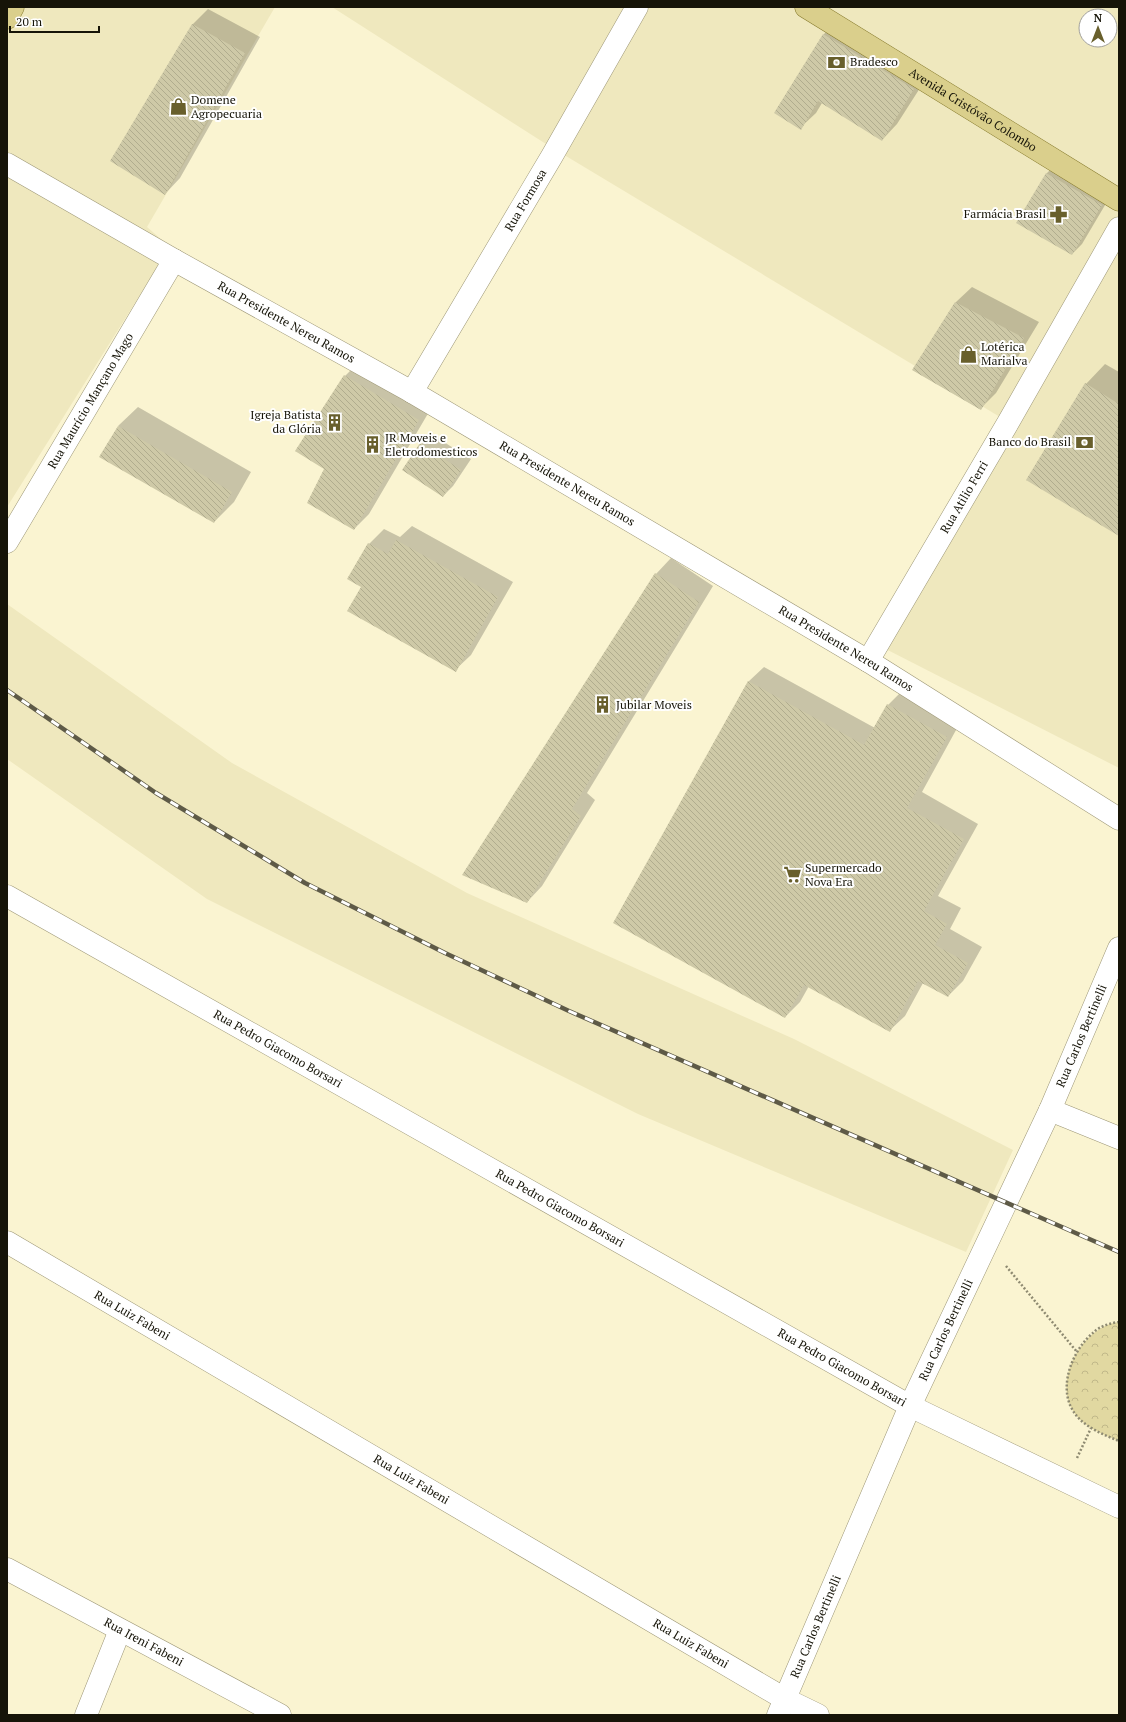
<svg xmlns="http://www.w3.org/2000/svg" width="1126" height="1722" viewBox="0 0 1126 1722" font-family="'PT Serif',serif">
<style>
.built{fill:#efe8be;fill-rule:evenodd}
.park{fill:url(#park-crowns)}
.shadow{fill:#0003}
.building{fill:url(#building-back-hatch)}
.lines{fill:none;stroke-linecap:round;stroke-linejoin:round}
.minor-casing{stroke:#9d9777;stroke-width:23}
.major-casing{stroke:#85792c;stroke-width:23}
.path{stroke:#8e8a71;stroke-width:2.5;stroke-dasharray:2 2;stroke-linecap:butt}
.minor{stroke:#fff;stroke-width:22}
.major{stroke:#dacf8c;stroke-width:22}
.rail-casing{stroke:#5e5a47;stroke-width:4.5}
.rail{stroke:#fff;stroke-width:3;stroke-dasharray:9;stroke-linecap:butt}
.labels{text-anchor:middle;stroke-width:4;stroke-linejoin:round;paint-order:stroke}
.poi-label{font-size:12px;fill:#161408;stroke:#fff;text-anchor:start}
.street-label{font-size:12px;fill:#161408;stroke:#fff}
</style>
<defs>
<pattern id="park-crowns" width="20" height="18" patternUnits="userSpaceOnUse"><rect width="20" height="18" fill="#e1d8a1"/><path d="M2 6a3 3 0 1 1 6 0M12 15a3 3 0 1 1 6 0" fill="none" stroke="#c0b889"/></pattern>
<pattern id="building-back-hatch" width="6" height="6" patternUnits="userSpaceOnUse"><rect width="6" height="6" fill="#cec9a7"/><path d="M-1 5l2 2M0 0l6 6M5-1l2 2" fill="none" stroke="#b0ac8e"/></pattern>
</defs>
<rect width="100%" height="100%" fill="#faf4d1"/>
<path class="built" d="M7 7H275L147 227 170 247 7 507Z
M332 7H1119V768L870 641 1000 417 546 144ZM1086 16H1110V40H1086Z
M7 604 232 763 467 893 794 1039 1013 1150 966 1252 638 1114 207 899 7 759Z"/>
<path class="park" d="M1119 1322V1441C1102 1434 1081 1426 1072 1409 1054 1377 1084 1326 1119 1322Z"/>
<path class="shadow" d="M208 9 260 37 180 178 165 194 192 25Z
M839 19 929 74 897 124 882 140 822 103 816 113 800 128 775 112 824 34Z
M1057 163 1111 195 1082 244 1072 254 1018 222 1047 173Z
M972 287 1039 322 996 393 980 409 913 370 956 302Z
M365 356 433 405 369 514 354 529 327 465 345 376Z
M1105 364 1119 372V535L1086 384Z
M138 407 251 472 234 502 214 522 118 426Z
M431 434 471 459 453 486 443 496 421 444Z
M412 526 513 582 471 655 455 670 362 587 369 544 384 529 400 537Z
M671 558 713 586 587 793 595 800 542 886 527 902 656 574Z
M764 667 875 728 888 705 903 690 961 721 922 792 978 824 938 896 961 908 950 929 982 947 963 981 948 996 923 983 905 1016 889 1031 809 986 800 1002 785 1017 748 682Z"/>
<path class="building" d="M192 24 245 53 165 195 110 161Z
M823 34 914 89 882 141 818 101 801 130 774 113Z
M1046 173 1102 205 1072 255 1016 223Z
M955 302 1024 338 981 410 912 370Z
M344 375 419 420 354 530 307 503 324 469 295 451Z
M1085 383 1119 404V536L1026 480Z
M118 426 232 492 214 523 99 457Z
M420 443 461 470 443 497 402 470Z
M396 540 498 597 456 672 347 611 361 587 347 579 368 543 388 554Z
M655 573 699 602 572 809 581 816 527 903 462 875Z
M748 681 864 745 887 704 947 737 907 808 964 839 924 911 947 924 935 945 968 963 948 997 918 981 890 1032 804 985 785 1018 613 923Z"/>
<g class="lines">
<defs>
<g id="minor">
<path id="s1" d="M7 164 174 260 412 392 868 661 1119 819"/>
<path id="s2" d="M412 392 552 156 637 7"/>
<path id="s3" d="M7 542 174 260"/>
<path id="s4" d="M868 661 1009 421 1119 228"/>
<path id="s5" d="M7 896 910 1406 1119 1507"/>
<path d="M1050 1110 1119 1138"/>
<path id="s6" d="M7 1242 785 1699 818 1715"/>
<path id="s7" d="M7 1569 280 1715"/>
<path d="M86 1715 120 1630"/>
<path id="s8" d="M778 1715 910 1406 1050 1110 1119 948"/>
</g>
<g id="major">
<path id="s9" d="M806 7 1119 200"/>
<path d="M7 18 13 7"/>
</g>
</defs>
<use href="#minor" class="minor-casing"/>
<use href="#major" class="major-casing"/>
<path class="path" d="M1006 1266 1077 1352
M1119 1322C1111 1323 1100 1326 1094 1332 1074 1348 1058 1384 1072 1409 1081 1426 1102 1434 1119 1441
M1077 1458 1091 1428"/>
<use href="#minor" class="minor"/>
<use href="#major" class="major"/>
<defs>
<path id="rail" d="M7 690 156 793 305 883 445 953 569 1011 1119 1252"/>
</defs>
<use href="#rail" class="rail-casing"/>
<use href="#rail" class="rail"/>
</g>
<defs>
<symbol id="bank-bare" viewBox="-9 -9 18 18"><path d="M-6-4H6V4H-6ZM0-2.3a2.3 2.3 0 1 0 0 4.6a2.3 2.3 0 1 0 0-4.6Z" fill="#685f2c" stroke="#fff" stroke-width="2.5" paint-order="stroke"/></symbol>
<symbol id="shop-bare" viewBox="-9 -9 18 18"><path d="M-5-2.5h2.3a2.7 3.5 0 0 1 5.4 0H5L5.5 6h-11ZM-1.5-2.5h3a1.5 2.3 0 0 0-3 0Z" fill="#685f2c" stroke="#fff" stroke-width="2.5" paint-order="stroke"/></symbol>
<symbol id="pharmacy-bare" viewBox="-9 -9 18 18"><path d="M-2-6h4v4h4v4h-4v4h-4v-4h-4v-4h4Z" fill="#685f2c" stroke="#fff" stroke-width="2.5" paint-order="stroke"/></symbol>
<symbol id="building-bare" viewBox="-9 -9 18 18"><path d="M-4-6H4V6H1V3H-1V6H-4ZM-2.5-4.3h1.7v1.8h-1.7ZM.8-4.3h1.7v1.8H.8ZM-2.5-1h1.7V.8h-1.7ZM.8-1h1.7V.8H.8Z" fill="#685f2c" stroke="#fff" stroke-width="2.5" paint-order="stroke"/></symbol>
<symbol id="supermarket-bare" viewBox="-9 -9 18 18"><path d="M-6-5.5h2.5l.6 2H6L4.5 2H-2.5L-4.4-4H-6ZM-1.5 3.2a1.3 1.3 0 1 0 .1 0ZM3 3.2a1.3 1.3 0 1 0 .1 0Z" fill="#685f2c" stroke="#fff" stroke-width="2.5" paint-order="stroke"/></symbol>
</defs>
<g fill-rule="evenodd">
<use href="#bank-bare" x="824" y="50" width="25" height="25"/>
<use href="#shop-bare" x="166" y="94" width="25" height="25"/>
<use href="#pharmacy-bare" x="1046" y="202" width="25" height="25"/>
<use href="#shop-bare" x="956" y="342" width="25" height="25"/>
<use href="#building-bare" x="322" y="410" width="25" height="25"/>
<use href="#bank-bare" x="1072" y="430" width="25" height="25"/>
<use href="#building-bare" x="360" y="432" width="25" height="25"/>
<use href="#building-bare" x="590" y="692" width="25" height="25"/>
<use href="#supermarket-bare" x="780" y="862" width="25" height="25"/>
</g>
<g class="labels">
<g class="poi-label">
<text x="850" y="66">Bradesco</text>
<text x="191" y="104">Domene<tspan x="191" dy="14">Agropecuaria</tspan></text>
<text x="1046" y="218" text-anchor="end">Farmácia Brasil</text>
<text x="981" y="351">Lotérica<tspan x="981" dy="14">Marialva</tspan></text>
<text x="321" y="419" text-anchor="end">Igreja Batista<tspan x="321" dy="14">da Glória</tspan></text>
<text x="385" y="442">JR Moveis e<tspan x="385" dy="14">Eletrodomesticos</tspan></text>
<text x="1071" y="446" text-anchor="end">Banco do Brasil</text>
<text x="616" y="709">Jubilar Moveis</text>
<text x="805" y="872">Supermercado<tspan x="805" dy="14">Nova Era</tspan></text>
</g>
<g class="street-label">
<text dy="4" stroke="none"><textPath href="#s9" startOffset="196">Avenida Cristóvão Colombo</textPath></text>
<text dy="4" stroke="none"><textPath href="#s2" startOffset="223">Rua Formosa</textPath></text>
<text dy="4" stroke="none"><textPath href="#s1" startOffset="321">Rua Presidente Nereu Ramos</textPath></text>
<text dy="4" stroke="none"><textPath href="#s3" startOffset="164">Rua Maurício Mançano Mago</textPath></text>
<text dy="4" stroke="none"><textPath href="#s1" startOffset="645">Rua Presidente Nereu Ramos</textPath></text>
<text dy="4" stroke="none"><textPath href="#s4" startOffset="190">Rua Atilio Ferri</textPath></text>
<text dy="4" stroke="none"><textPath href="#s1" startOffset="969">Rua Presidente Nereu Ramos</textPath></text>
<text dy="4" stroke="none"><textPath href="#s8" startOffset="744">Rua Carlos Bertinelli</textPath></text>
<text dy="4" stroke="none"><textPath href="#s5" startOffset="311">Rua Pedro Giacomo Borsari</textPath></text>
<text dy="4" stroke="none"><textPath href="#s5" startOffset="635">Rua Pedro Giacomo Borsari</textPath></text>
<text dy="4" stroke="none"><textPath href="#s6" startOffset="145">Rua Luiz Fabeni</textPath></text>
<text dy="4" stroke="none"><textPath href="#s8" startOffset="420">Rua Carlos Bertinelli</textPath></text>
<text dy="4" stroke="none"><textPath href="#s5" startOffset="959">Rua Pedro Giacomo Borsari</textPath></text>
<text dy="4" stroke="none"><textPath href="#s6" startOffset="469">Rua Luiz Fabeni</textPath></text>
<text dy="4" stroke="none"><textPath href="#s8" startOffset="96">Rua Carlos Bertinelli</textPath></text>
<text dy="4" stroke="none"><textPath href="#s7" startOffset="155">Rua Ireni Fabeni</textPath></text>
<text dy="4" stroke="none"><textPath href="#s6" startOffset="793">Rua Luiz Fabeni</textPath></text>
</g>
</g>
<rect width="1126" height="1722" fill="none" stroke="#161408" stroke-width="16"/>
<g transform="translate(1098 28)"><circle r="19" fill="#ffffff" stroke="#a2a19c"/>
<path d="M0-3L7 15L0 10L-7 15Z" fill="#685f2c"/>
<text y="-6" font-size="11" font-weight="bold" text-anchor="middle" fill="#161408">N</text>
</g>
<path d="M10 26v6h89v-6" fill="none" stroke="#161408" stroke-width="2"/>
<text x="16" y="26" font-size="12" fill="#161408" stroke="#ffffff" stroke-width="3" paint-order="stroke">20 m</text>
</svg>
